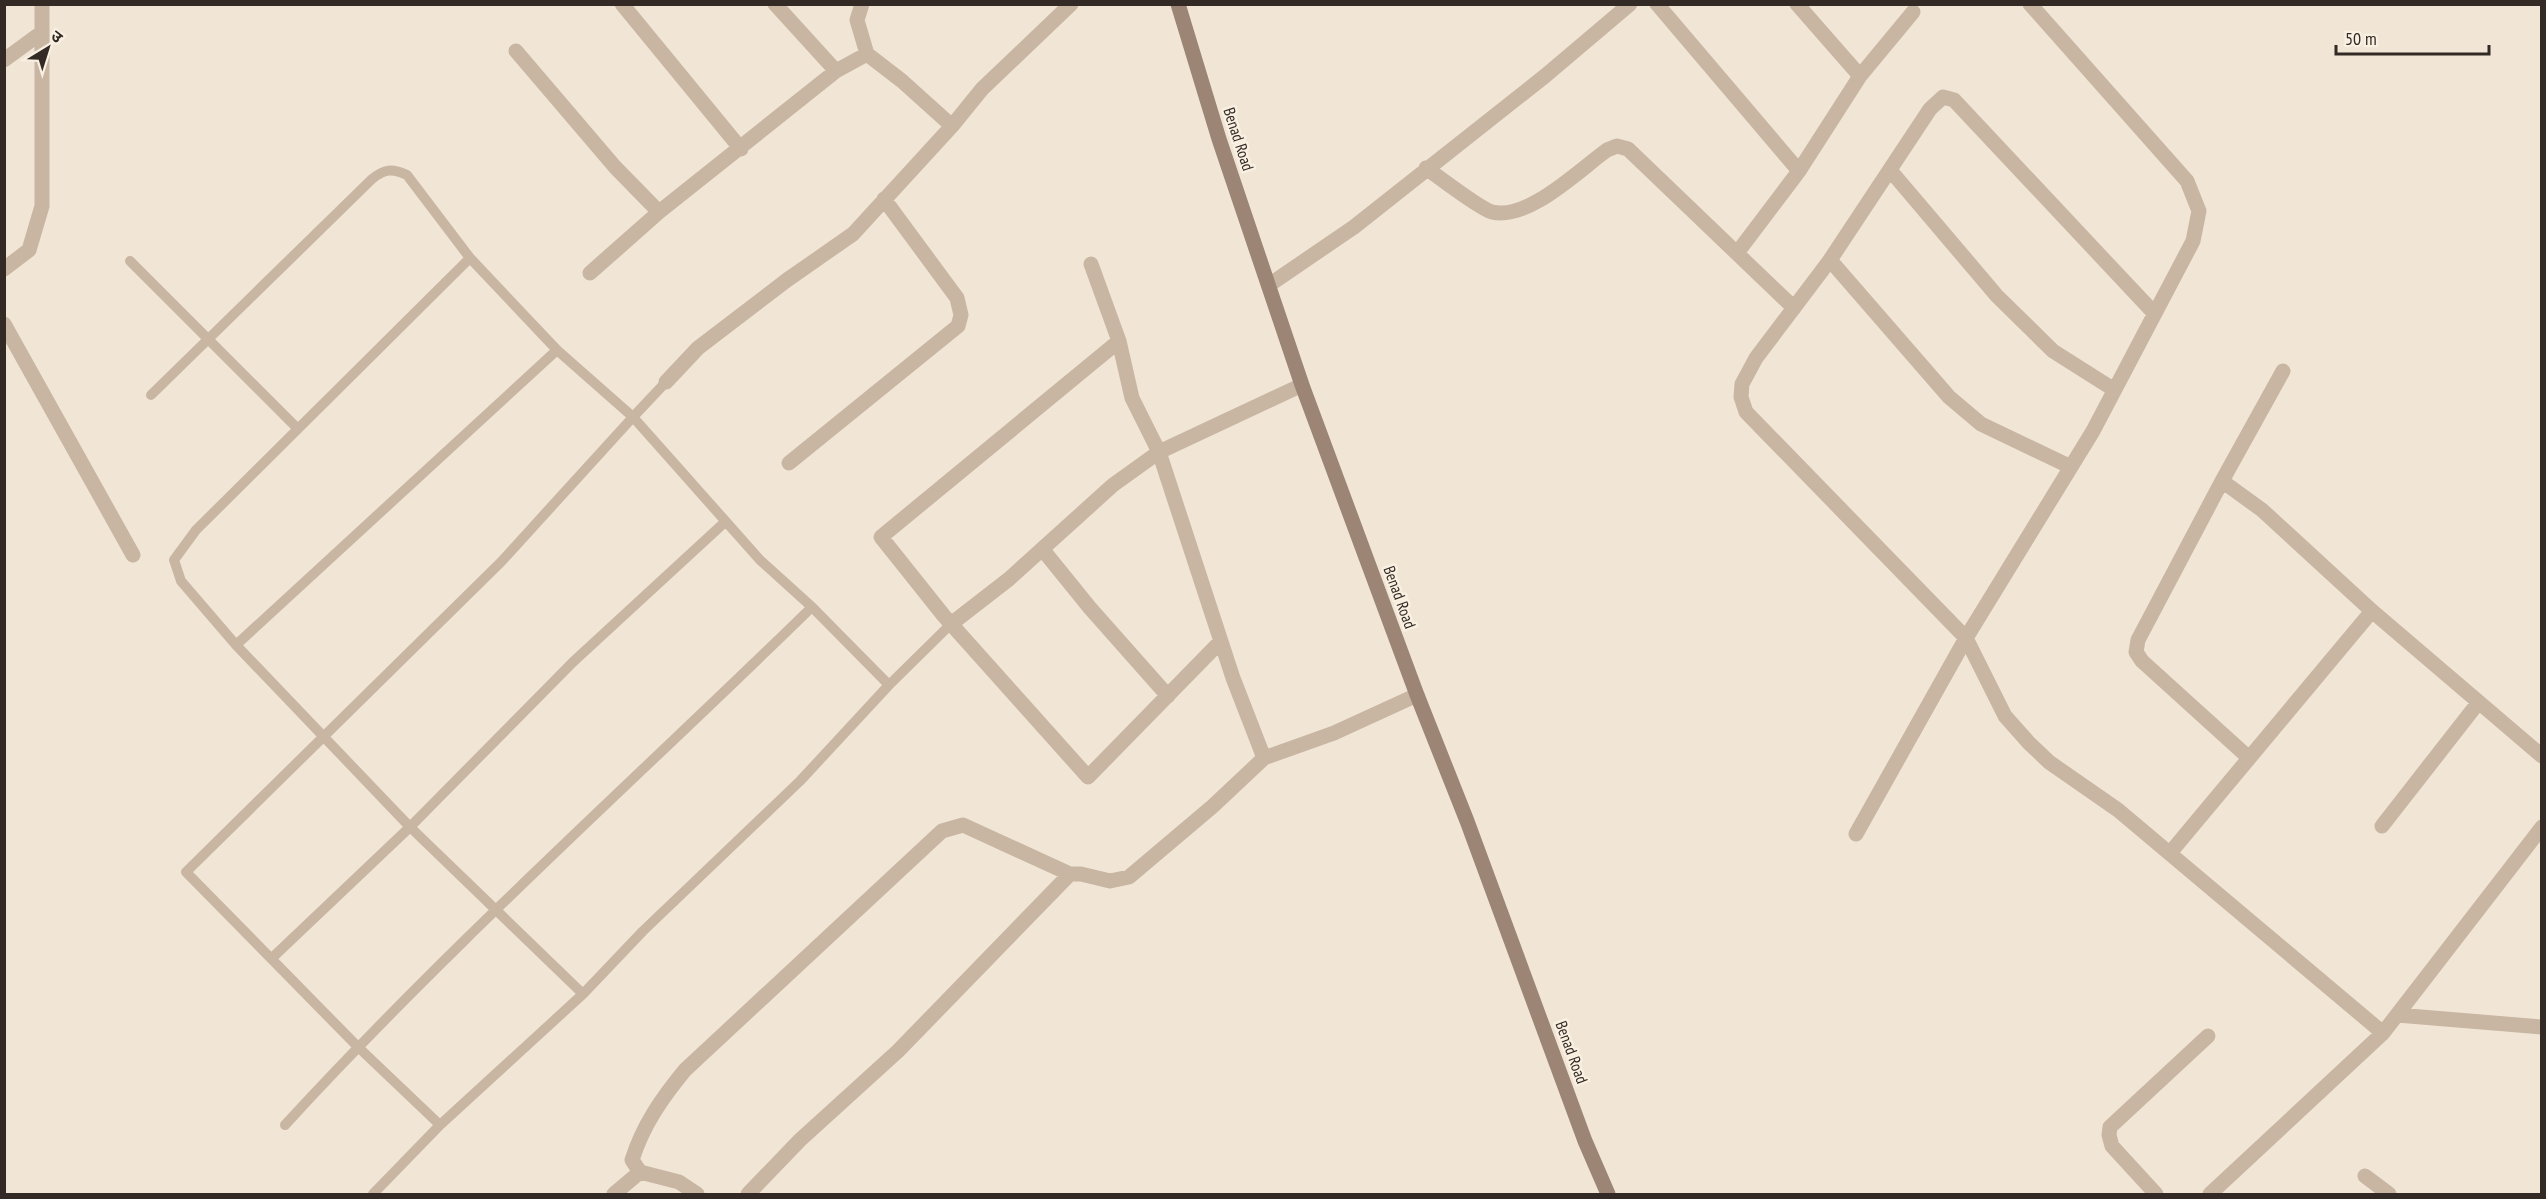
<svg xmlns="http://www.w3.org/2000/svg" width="2546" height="1199" viewBox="0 0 2546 1199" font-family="'PT Sans Narrow','Noto Sans Devanagari',sans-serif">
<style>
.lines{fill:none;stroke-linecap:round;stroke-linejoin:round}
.lane{stroke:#c8b6a3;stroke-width:10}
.street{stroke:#c8b6a3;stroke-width:15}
.secondary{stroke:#9c8574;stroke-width:15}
.labels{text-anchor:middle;stroke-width:5;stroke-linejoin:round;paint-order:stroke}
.street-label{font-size:16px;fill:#332a25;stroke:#f9f0e2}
</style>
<rect width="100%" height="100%" fill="#f1e6d6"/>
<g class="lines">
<path class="lane" d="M470 258 196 530 174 560 181 581 236 645 410 827 583 994
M130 261 298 429
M666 382 633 417 760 560 812 607 889 685
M151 395 372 179C384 169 392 168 407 175L470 258 557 350 633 417 501 562 186 872 357 1046 440 1125 583 994 643 931 800 781 889 685 951 624
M236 645 557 350
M272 958 410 827 573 662 725 522
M285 1125C451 944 636 779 812 607
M373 1194 440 1125"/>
<path class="street" d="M622 4 741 149
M775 4 836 71
M862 4 857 20 867 54
M1657 4 1799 171
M1797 4 1860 76
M516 51 615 167 659 212
M4 60 41 33
M1426 168C1439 177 1480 209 1492 212 1528 221 1579 170 1607 150L1617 146 1628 149 1794 308
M1890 170 1997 296 2053 351 2113 389
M1737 253 1799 171 1860 76 1913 12
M1830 260 1949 397 1981 424 2071 467
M1091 264 1119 341 1132 398 1159 452 1302 385
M4 269 29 250 42 206V4
M590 273 659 212 836 71 867 54 902 81 952 126 982 89 1071 4
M1269 285 1354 227 1545 76 1630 4
M2154 313 1954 100 1943 97 1930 109 1830 260 1756 358 1742 384 1741 397 1746 412 1966 638 2005 716 2029 743 2049 762 2118 810 2383 1033
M4 324 133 555
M1119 341 881 537 944 616 1088 777 1221 641
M666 382 698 348 787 280 853 234 952 126
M789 463 958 326 961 315 957 298 884 199
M2222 481 2262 510 2372 611 2542 756
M1043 550 1090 608 1168 696
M951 624 1009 579 1113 485 1159 452 1233 678 1264 758 1334 733 1417 695
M2249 758 2142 661 2136 652 2138 640 2222 481 2283 371
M2382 826 2478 703
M1856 834 1966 638 2093 431 2193 241 2199 211 2187 181 2030 4
M2170 853 2372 611
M2397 1015 2542 1027
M2365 1176 2389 1194
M614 1194 640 1172
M697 1194 679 1182 640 1172 632 1160C643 1125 662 1098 685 1070L942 831 963 825 1070 874
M748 1194 800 1140 898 1051 1070 874H1081L1110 881 1129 877 1213 806 1264 758
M2156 1194 2112 1146 2109 1135 2110 1127 2208 1036
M2210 1194 2383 1033 2542 827"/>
<path class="secondary" d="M1178 4 1219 139 1302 385 1417 695 1467 821 1585 1141 1608 1194"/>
</g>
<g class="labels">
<g class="street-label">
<text transform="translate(1239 139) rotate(72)" y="6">Benad Road</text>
<text transform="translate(1400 597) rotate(70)" y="6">Benad Road</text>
<text transform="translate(1572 1052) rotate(70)" y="6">Benad Road</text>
</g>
</g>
<rect width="2546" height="1199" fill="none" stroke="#332a25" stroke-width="12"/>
<g transform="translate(48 48) rotate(38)" stroke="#f9f0e2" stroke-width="4.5" paint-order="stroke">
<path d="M0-4.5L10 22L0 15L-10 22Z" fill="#332a25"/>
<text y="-9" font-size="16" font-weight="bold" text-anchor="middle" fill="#332a25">उ</text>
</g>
<path d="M2336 45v9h153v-9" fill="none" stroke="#332a25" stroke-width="3"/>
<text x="2345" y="45" font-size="18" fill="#332a25" stroke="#f9f0e2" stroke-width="4.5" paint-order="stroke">50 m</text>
</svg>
